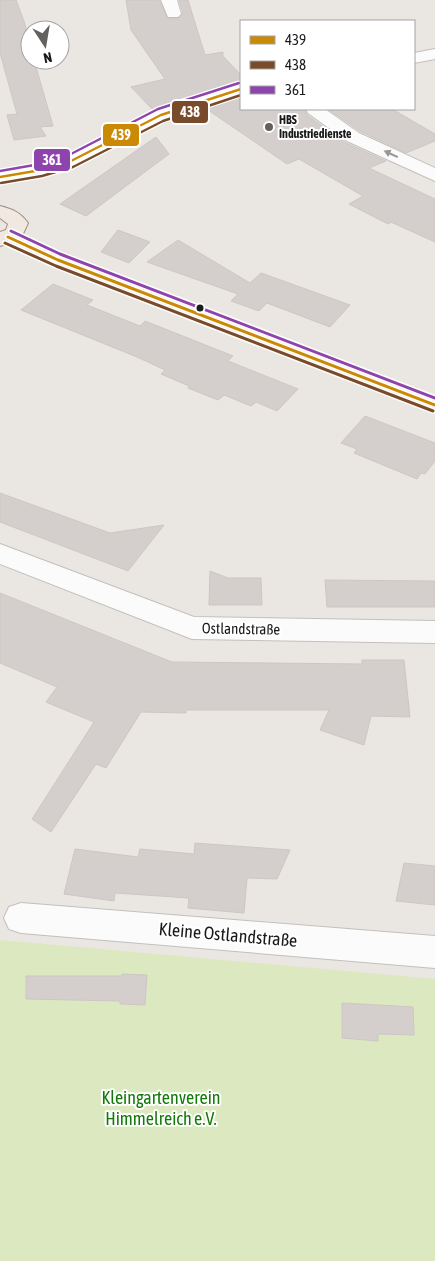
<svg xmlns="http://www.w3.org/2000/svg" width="435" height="1261" viewBox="0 0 435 1261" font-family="'Asap Condensed',sans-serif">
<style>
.grass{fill:#dce8bf}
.building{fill:#d4cfcd;stroke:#cdc7c4}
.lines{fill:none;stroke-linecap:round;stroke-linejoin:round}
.minor-casing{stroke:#c2c0be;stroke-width:2}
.major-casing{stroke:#9f8f80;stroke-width:2}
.minor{fill:#fcfbfb;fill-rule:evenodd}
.major{fill:#f0e8e1;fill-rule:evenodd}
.bus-1-far1-casing{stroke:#fff;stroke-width:5}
.bus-1-casing{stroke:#fff;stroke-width:6}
.bus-2-far1-casing{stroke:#fff;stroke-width:5}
.bus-2-casing{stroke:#fff;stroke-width:6}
.bus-3-far1-casing{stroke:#fff;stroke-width:5}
.bus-3-casing{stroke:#fff;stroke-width:6}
.bus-1-far1{stroke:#cb8a05;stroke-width:2.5}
.bus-1{stroke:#cb8a05;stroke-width:3}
.bus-2-far1{stroke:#7a4b2a;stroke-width:2.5}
.bus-2{stroke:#7a4b2a;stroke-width:3}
.bus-3-far1{stroke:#8e44ad;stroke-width:2.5}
.bus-3{stroke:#8e44ad;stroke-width:3}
.oneway{fill:#969696}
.poi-dot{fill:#636160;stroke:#fff;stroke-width:2}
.bus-dot{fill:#1a1a1a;stroke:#fff;stroke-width:2}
.labels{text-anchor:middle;stroke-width:4;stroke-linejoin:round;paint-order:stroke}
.far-poi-label{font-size:12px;font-weight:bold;fill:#1a1a1a;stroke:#fff;text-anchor:start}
.street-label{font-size:15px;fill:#1a1a1a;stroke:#fff}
.near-street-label{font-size:18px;fill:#1a1a1a;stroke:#fff}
.near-park-label{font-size:18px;fill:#117907;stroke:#fff}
.line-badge{stroke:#fff;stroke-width:2}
.badge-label{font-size:14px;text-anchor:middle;font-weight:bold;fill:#fff}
</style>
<rect width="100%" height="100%" fill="#eae6e2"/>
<path class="grass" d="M0 940 435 979V1261H0Z"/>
<path class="building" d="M0 0H16L24 21 30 45V60H34L53 126 40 127 46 136 14 140 7 115 17 114 0 53Z
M126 0H159L168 19 179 18 183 13 179 0H188L205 55 223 52V56L241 75V82L153 110 131 87 165 79 131 30Z
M241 96V109H304L307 115 346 143 386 161 369 168 435 199V242L391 222 388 224 349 204 363 196 299 159 287 164 208 110H210L196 111Z
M328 109H392L435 134V141L406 153 360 131Z
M156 137 169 154 86 216 60 204Z
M118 230 150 242 129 263 101 252Z
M178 240 250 283 261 273 350 305 330 327 267 303 259 311 231 301 238 294 147 262Z
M53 284 93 300 87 305 140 326 145 321 233 356 228 361 298 389 277 411 256 402 251 406 224 395 218 400 188 388 189 386 161 374 165 370 137 357 21 310Z
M365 416 435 443V461L425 474 421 473 417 479 354 453 357 449 341 443Z
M0 493 110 533 164 525 128 571 0 522Z
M210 571 228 578H261L262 605H209Z
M325 580 435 581V607H327Z
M0 593 172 662 362 664V660H404L410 717 371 716 364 745 320 730 329 710H186V713L141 712 106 768 96 764 51 832 32 819 94 722 46 702 57 687 0 663Z
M195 843 290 850 277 879 247 878 244 913 188 908 189 898 115 893 114 901 64 894 75 849 138 857 140 849 194 854Z
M404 863 435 866V905L396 901Z
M122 974 147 975 145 1005 120 1004V1001L26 999V976H122Z
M342 1003 413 1007 414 1035 378 1034V1041L342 1038Z"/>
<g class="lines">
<defs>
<path id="minor" d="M161 0H177L181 14 178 17H168Z
M435 49V59L414 63V53Z
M241 84V94L167 119 77 165 41 176 0 183V171L38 165 65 157 155 111Z
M306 109H325L359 133 435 168V181L347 141 308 113Z
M0 544 194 617 435 621V643L192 639 0 564Z
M21 903 435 936V968L21 933 9 929 4 918 9 907Z"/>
<path id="major" d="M0 206C12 209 20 212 28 223L22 236 65 256 435 397V413L51 264 7 244 0 246V232L6 230 8 224 0 218Z"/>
</defs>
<use href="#minor" class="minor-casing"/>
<use href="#major" class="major-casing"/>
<use href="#minor" class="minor"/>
<use href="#major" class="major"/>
<defs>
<path id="bus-1-far1" d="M0 177 41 170 71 161 161 115 241 89"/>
<path id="bus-1" d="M8 237 58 260 435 405"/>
<path id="bus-2-far1" d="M1 183 42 176 73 167 163 121 241 95"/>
<path id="bus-2" d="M5 243 56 266 433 411"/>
<path id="bus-3-far1" d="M0 171 40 164 69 155 158 109 239 83"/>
<path id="bus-3" d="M11 231 60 254 435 398"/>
</defs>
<use href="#bus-1-far1" class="bus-1-far1-casing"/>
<use href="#bus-1" class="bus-1-casing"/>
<use href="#bus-2-far1" class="bus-2-far1-casing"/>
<use href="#bus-2" class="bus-2-casing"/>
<use href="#bus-3-far1" class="bus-3-far1-casing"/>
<use href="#bus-3" class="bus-3-casing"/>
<use href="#bus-1-far1" class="bus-1-far1"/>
<use href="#bus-1" class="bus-1"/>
<use href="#bus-2-far1" class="bus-2-far1"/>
<use href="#bus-2" class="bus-2"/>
<use href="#bus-3-far1" class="bus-3-far1"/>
<use href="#bus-3" class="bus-3"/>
</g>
<defs><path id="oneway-solid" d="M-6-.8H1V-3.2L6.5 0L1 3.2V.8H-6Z" transform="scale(1.25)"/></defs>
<use class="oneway" href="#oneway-solid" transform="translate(391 154) rotate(-155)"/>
<circle class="poi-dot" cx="269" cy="127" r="5"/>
<circle class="bus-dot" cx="200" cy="308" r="4.5"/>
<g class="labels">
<g class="far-poi-label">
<text x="279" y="124">HBS<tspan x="279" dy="14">Industriedienste</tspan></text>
</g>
<g class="street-label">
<text transform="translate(241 629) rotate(1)" y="5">Ostlandstraße</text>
</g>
<g class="near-street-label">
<text transform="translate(228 935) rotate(5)" y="6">Kleine Ostlandstraße</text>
</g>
<g class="near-park-label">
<text x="161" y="1104">Kleingartenverein<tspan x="161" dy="21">Himmelreich e.V.</tspan></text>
</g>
</g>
<g class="line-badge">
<rect x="171" y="100" width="38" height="24" rx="5" fill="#7a4b2a"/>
<rect x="102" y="123" width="38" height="24" rx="5" fill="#cb8a05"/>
<rect x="33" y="148" width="38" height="24" rx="5" fill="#8e44ad"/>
</g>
<g class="badge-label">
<text x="190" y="117">438</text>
<text x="121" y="140">439</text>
<text x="52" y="165">361</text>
</g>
<rect x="240" y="20" width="175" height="90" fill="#ffffff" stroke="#a3a3a3"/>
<rect x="250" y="36" width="25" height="8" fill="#cb8a05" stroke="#a3a3a3"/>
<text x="285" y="45" font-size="15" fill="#1a1a1a">439</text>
<rect x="250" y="61" width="25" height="8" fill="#7a4b2a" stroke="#a3a3a3"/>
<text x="285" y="70" font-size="15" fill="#1a1a1a">438</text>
<rect x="250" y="86" width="25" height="8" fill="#8e44ad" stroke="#a3a3a3"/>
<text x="285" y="95" font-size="15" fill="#1a1a1a">361</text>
<g transform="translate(45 45) rotate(168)"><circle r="24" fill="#ffffff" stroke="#a3a3a3"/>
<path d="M0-4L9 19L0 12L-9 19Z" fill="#636160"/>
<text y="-8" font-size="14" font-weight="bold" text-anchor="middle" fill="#1a1a1a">N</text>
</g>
</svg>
